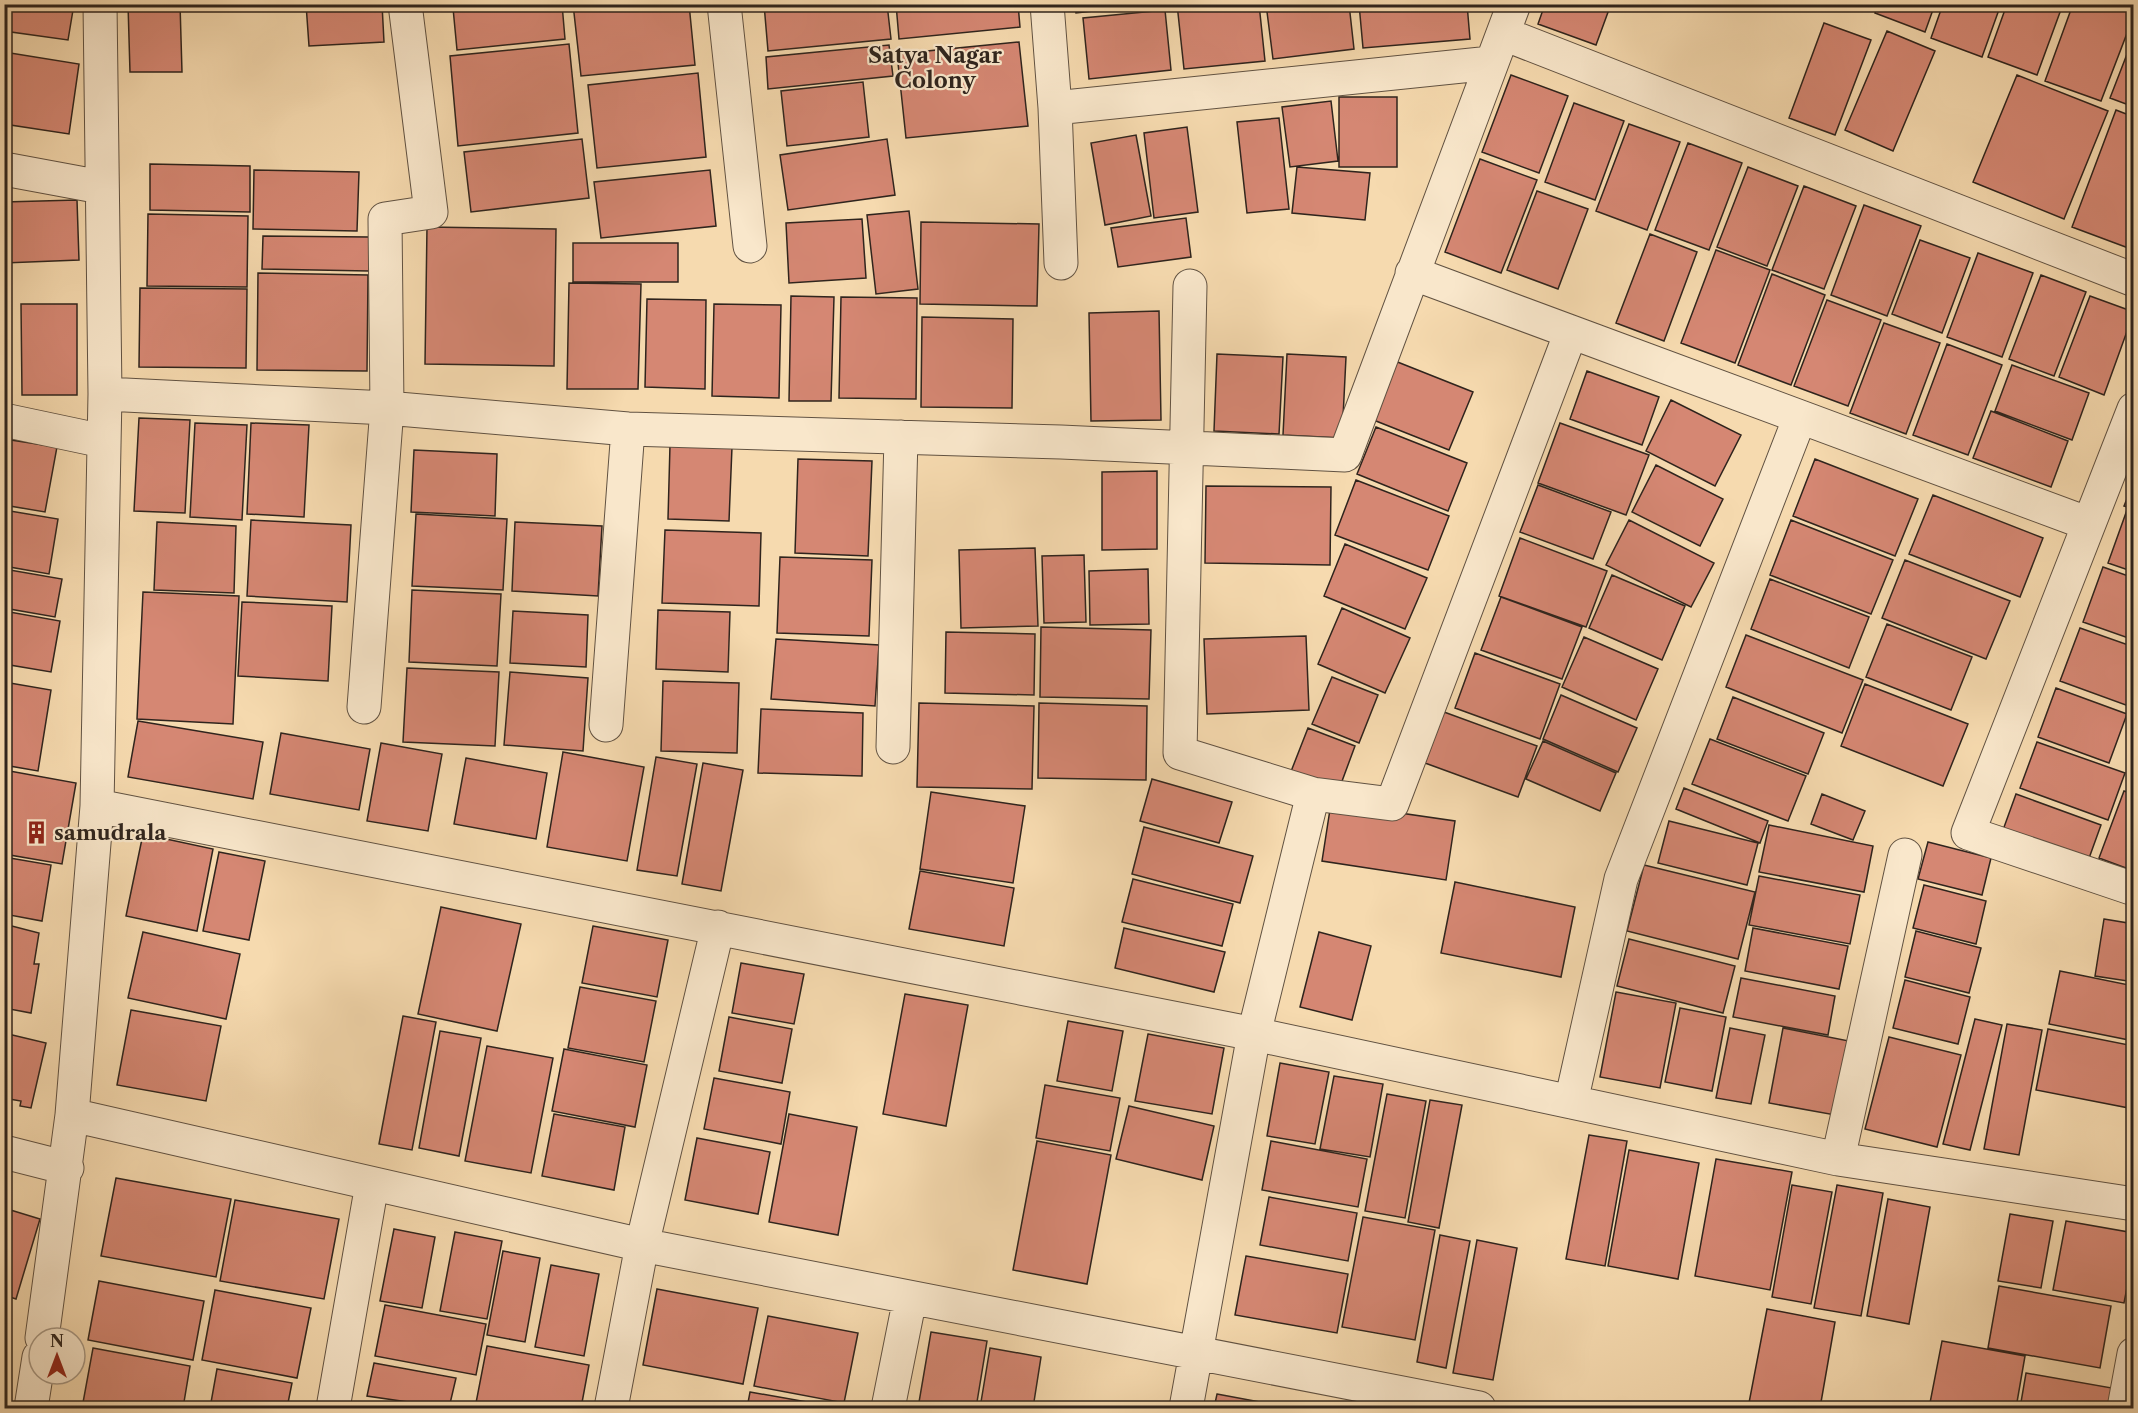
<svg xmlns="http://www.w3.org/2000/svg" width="2138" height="1413" viewBox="0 0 2138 1413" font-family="'Libre Caslon Text',serif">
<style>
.building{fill:#d58773;stroke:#2f241d;stroke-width:1.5}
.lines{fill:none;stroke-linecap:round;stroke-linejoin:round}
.minor-casing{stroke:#615242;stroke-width:35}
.minor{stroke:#f9e7cb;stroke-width:33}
.labels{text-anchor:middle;stroke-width:4.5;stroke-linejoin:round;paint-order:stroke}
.poi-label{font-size:21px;font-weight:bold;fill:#2f241d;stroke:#f9e7cb;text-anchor:start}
.neighbourhood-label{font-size:22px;font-weight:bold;fill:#2f241d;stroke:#f9e7cb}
</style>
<rect width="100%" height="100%" fill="#f6daaf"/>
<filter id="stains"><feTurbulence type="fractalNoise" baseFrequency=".00333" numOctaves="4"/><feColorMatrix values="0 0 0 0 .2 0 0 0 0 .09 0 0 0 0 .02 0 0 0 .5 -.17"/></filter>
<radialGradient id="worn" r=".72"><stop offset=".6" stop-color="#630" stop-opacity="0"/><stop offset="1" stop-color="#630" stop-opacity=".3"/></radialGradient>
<path class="building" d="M5 4H74L68 40 4 31Z
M128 4H180L182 72H130Z
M306 4H382L384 42 309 46Z
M484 4H562L565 39 457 50 453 8Z
M573 4H689L695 65 581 76Z
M764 4H887L891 39 768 51Z
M896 4H1018L1020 27 899 39Z
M1075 4H1157L1076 13Z
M1177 4H1259L1265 61 1184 69Z
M1266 4H1349L1354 49 1273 59Z
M1359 4H1467L1470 39 1363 48Z
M1545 4H1611L1596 45 1538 24Z
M1878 4H1935L1925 32 1875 13Z
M1943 4H2001L1982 57 1931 38Z
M2007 4H2063L2037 75 1988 57Z
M2073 4H2134V15L2101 101 2045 81Z
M1165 10 1171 70 1089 79 1083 18Z
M1824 23 1871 40 1835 135 1789 118Z
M1887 31 1935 51 1893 151 1845 130Z
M2134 36V107L2110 98Z
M1019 42 1028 126 906 138 897 54Z
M569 44 578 133 458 146 450 56Z
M889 45 893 76 768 89 766 57Z
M4 52 79 64 69 134 4 124Z
M698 73 706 157 597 168 588 85Z
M1511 75 1568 96 1539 173 1482 152Z
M2017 75 2108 111 2064 219 1973 182Z
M863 82 869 137 787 146 781 91Z
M1339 97H1397V167H1339Z
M1331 101 1338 161 1290 167 1282 107Z
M1574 103 1624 121 1595 200 1545 182Z
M2116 110 2134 117V242L2131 249 2072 227Z
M1279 118 1289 209 1247 213 1237 122Z
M1629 124 1680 142 1647 230 1596 211Z
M1187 127 1198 212 1154 218 1144 133Z
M1136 135 1151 216 1105 225 1091 143Z
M582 139 589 198 471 212 464 152Z
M887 139 895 195 788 210 780 155Z
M1688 143 1742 163 1709 250 1655 230Z
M1480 159 1537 180 1501 273 1445 252Z
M150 164 250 166V212L150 210Z
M1297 167 1370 173 1365 220 1292 213Z
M1748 167 1798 186 1767 266 1717 247Z
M254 170 359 172 357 231 253 229Z
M710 170 716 226 601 238 594 182Z
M1804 186 1856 206 1824 289 1772 270Z
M1537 191 1588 209 1558 289 1507 270Z
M77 200 79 260 4 263V202Z
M1864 205 1921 226 1887 316 1831 295Z
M909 211 918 289 876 294 867 215Z
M148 214 248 216 247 287 147 286Z
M1186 218 1191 257 1118 267 1111 228Z
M862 219 866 278 789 283 786 223Z
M921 222 1039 224 1037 306 920 304Z
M427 227 556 229 554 366 425 364Z
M1650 234 1697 252 1664 341 1616 323Z
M263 236 369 237V271L262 269Z
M1920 240 1970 258 1942 333 1892 314Z
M573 243H678V282H573Z
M1716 250 1770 270 1735 363 1681 343Z
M1978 253 2033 273 2002 357 1947 337Z
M258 273 368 275 367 371 257 370Z
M1772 274 1825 295 1791 385 1738 365Z
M2041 275 2086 292 2054 376 2009 359Z
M569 283 641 284 638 389H567Z
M140 288 247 289 246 368 139 367Z
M791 296 834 297 831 401H789Z
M2090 296 2134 312 2104 395 2059 377Z
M841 297 917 298 916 399 839 398Z
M647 299 706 300 705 389 645 387Z
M1827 300 1881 320 1848 406 1794 386Z
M21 304H77V395H22Z
M714 304 781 305 779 398 712 396Z
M4 305 10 307 4 332Z
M1159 311 1161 420 1091 421 1089 313Z
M922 317 1013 319 1012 408 921 407Z
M1884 323 1940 343 1906 434 1850 413Z
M1947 344 2002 365 1968 455 1913 435Z
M1217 354 1283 357 1279 434 1214 431Z
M1287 354 1346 357 1342 438 1283 435Z
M1395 361 1473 392 1449 450 1371 419Z
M2012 365 2089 393 2072 440 1995 411Z
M1587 371 1659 397 1642 445 1570 419Z
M1671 400 1741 435 1715 486 1646 451Z
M1991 411 2068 441 2051 487 1973 458Z
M139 418 190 420 185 513 134 511Z
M195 423 247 425 242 520 190 517Z
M251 423 309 425 304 517 247 514Z
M1560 423 1649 455 1626 515 1538 483Z
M1376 427 1467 463 1448 511 1357 474Z
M4 439 57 447 45 512 4 505Z
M670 445 732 447 729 521 668 519Z
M414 450 497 454 495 516 411 512Z
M798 459 872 461 868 556 795 553Z
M1815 459 1918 499 1895 556 1793 516Z
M1656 465 1723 499 1700 546 1632 512Z
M1157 471V549L1102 550V472Z
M1356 480 1449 516 1428 570 1335 535Z
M2134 482V509L2124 506Z
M1538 485 1611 512 1593 559 1520 532Z
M1206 486 1331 487 1330 565 1205 563Z
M1933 495 2043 538 2020 597 1909 554Z
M4 510 58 519 49 574 4 566Z
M2127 510 2134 512V572L2108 563Z
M416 514 507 519 503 590 412 586Z
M251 520 351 525 347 602 247 596Z
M1629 520 1714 563 1691 607 1606 565Z
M1791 520 1893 560 1871 614 1770 575Z
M157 522 236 526 234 593 154 590Z
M515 522 602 526 598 596 512 591Z
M665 530 761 533 759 606 662 603Z
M1520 538 1607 571 1586 627 1499 596Z
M1345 544 1427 578 1405 629 1324 596Z
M1035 548 1038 626 961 628 959 550Z
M1084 555 1086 622 1044 623 1042 556Z
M780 557 872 560 869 636 777 633Z
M1905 560 2010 601 1986 659 1882 618Z
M2103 567 2134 578V640L2083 622Z
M4 569 62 579 55 617 4 608Z
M1148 569 1149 624 1090 625 1089 571Z
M1612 575 1685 606 1662 660 1589 628Z
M1770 579 1869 617 1849 668 1751 629Z
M412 590 501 594 497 666 409 662Z
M143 592 239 596 233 724 137 719Z
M1501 597 1582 627 1562 679 1481 650Z
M242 602 332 606 328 681 238 676Z
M1342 608 1410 638 1385 693 1318 664Z
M658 610 730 612 728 672 656 669Z
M4 611 60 621 51 672 4 664Z
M513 611 588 615 586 667 510 663Z
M1887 624 1972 657 1951 710 1866 677Z
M1041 627 1151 630 1149 699 1040 697Z
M2080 628 2134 647V708L2060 681Z
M946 632 1035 634 1034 695 945 693Z
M1746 635 1863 680 1842 733 1726 687Z
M1306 636 1309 710 1207 714 1204 639Z
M1584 637 1658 669 1636 720 1562 687Z
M776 639 879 645 875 706 771 699Z
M1475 653 1560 684 1540 739 1455 708Z
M407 668 499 672 495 746 403 742Z
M510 672 588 678 583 751 504 745Z
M1332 677 1378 695 1359 743 1312 724Z
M663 681 739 683 737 753 661 751Z
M4 682 51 690 38 771 4 765Z
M1865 684 1968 724 1943 786 1841 746Z
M2056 688 2127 714 2109 763 2038 737Z
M1561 695 1637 728 1618 772 1543 739Z
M1733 697 1824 733 1808 774 1717 739Z
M919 703 1034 706 1032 789 917 787Z
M1039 703 1147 706 1146 780 1038 778Z
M761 709 863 713 862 776 758 773Z
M1444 712 1537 746 1518 797 1425 763Z
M138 721 263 742 253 799 128 777Z
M1308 728 1355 746 1338 792 1290 774Z
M281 733 370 749 359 810 270 794Z
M1710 739 1806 776 1788 821 1692 784Z
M1543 741 1616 773 1600 811 1526 779Z
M2037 742 2125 773 2108 820 2020 788Z
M381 743 442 754 428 831 367 821Z
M563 752 644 767 627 861 547 847Z
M656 757 697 764 677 876 637 870Z
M466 758 547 773 536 839 454 824Z
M703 763 743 770 721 891 682 884Z
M4 770 76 783 62 864 4 854Z
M1152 779 1232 802 1219 843 1140 821Z
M1684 788 1768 821 1760 843 1676 809Z
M2124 791 2134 794V871L2099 858Z
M931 792 1025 806 1013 883 920 869Z
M1822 794 1865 811 1853 840 1811 824Z
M2016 794 2101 825 2088 861 2003 830Z
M1331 803 1455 821 1446 880 1322 861Z
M1669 821 1758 843 1747 885 1658 863Z
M1769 825 1873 846 1864 892 1759 872Z
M1144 827 1253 856 1240 903 1132 874Z
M143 834 213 849 197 931 126 916Z
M1928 842 1991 858 1982 895 1918 879Z
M219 852 265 861 249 940 203 931Z
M4 857 51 865 42 921 4 914Z
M1644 865 1755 892 1738 959 1627 931Z
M920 871 1014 888 1004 946 909 929Z
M1759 876 1860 895 1850 944 1749 925Z
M1133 879 1233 904 1222 946 1122 922Z
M1455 882 1575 907 1561 977 1441 953Z
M1924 885 1986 901 1976 944 1913 928Z
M441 907 521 924 497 1031 418 1014Z
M2104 919 2134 924V982L2095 976Z
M4 924 39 933 34 964H39L31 1013 4 1008Z
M593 926 668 940 657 997 582 983Z
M1124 928 1225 952 1214 992 1115 968Z
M1753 928 1848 946 1839 989 1745 971Z
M1916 931 1981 948 1969 993 1905 977Z
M143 932 240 954 226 1019 128 998Z
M1319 932 1371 946 1352 1020 1300 1007Z
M1629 939 1735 966 1723 1013 1617 986Z
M741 963 804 974 794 1024 732 1013Z
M2060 971 2134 986V1041L2049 1024Z
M1741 978 1835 996 1828 1035 1733 1017Z
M1905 980 1970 997 1958 1044 1893 1028Z
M580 987 656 1001 644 1062 568 1048Z
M1616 992 1676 1003 1660 1088 1600 1077Z
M905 994 968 1005 946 1126 883 1114Z
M1680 1008 1726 1017 1712 1091 1665 1082Z
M131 1010 221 1026 206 1101 117 1085Z
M403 1016 436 1022 412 1150 379 1144Z
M729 1017 792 1029 782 1083 719 1071Z
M1975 1019 2002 1025 1970 1150 1943 1144Z
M1068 1021 1123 1031 1112 1091 1057 1081Z
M2007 1024 2042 1030 2019 1155 1984 1149Z
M1730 1028 1765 1035 1751 1104 1716 1098Z
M1783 1028 1849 1041 1835 1115 1769 1103Z
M2048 1029 2134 1046V1109L2036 1090Z
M440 1031 481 1038 459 1156 419 1148Z
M4 1033 46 1043 31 1108 20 1106 21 1101 4 1098Z
M1148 1034 1224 1048 1212 1114 1135 1101Z
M1889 1037 1961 1055 1937 1147 1865 1129Z
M487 1046 553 1058 531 1173 465 1161Z
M564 1049 647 1065 635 1127 552 1111Z
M1280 1063 1329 1072 1315 1144 1267 1136Z
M1334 1076 1383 1084 1370 1157 1320 1149Z
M714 1078 790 1092 781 1144 704 1129Z
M1045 1085 1120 1098 1110 1151 1036 1138Z
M1387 1094 1426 1101 1405 1218 1365 1211Z
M1430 1100 1462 1105 1439 1228 1408 1222Z
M1129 1106 1214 1126 1202 1180 1116 1159Z
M554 1114 625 1127 614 1190 542 1176Z
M789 1114 857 1127 838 1235 769 1222Z
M1589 1135 1627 1141 1605 1266 1566 1259Z
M697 1138 770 1152 758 1214 685 1200Z
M1037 1141 1111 1155 1087 1284 1013 1270Z
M1271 1141 1367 1159 1358 1207 1262 1190Z
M1629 1150 1699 1163 1678 1279 1608 1266Z
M1716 1159 1792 1172 1770 1290 1695 1276Z
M116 1178 231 1199 216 1277 101 1256Z
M1792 1185 1832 1192 1811 1304 1772 1297Z
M1837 1185 1883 1193 1861 1316 1814 1308Z
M1269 1197 1357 1213 1348 1261 1260 1245Z
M1888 1199 1930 1207 1909 1324 1867 1316Z
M235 1200 339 1219 324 1299 220 1281Z
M4 1208 40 1219 16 1299 4 1295Z
M2010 1214 2053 1221 2041 1288 1998 1281Z
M1363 1217 1435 1230 1415 1340 1342 1327Z
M2066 1221 2134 1233V1252L2124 1303 2053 1290Z
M394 1229 435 1237 422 1308 380 1301Z
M455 1232 502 1241 487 1319 440 1311Z
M1440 1235 1470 1241 1446 1368 1417 1362Z
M1477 1240 1517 1248 1493 1380 1453 1373Z
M503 1251 540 1258 525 1342 487 1335Z
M1246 1256 1348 1274 1337 1333 1235 1315Z
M551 1265 599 1274 584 1356 535 1347Z
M99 1281 204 1301 193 1360 88 1340Z
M1999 1286 2111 1306 2100 1368 1988 1348Z
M657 1289 758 1308 743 1384 643 1365Z
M215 1290 311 1308 297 1378 202 1360Z
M385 1305 486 1324 476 1375 375 1356Z
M1767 1309 1835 1322 1820 1408H1748Z
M768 1316 858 1333 844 1403 754 1386Z
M931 1332 987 1341 976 1408H918Z
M1942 1341 2025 1356 2016 1408H1929Z
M487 1346 589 1365 581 1408H475Z
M93 1348 190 1366 183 1408H82Z
M990 1348 1041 1357 1033 1408H980Z
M374 1363 456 1378 449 1408 367 1396Z
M217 1369 292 1383 287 1408H210Z
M2026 1373 2112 1388 2108 1408H2020Z
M750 1392 841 1408H747Z
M1217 1394 1282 1406 1281 1408H1214Z"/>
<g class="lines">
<defs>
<path id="minor" d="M724 4 750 246
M1047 4 1055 108 1061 263
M1504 34 2134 280
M1055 108 1491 63
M4 169 101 187
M1412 273 2089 524
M1190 286 1180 753 1313 794
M105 394 387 408 628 429 1061 442 1345 455 1514 4
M2134 409 1968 833 2134 889
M4 420 103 441
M364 707 387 408 385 219 431 212 405 4
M606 725 628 429
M893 747 901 437
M97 806 1254 1034 1838 1159 2134 1204
M1571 1102 1621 879 1800 417
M72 1115 642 1245 1479 1408
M4 1152 67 1168
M1838 1159 1905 855
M42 1338 72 1115 97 806 105 394 100 4
M31 1408 39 1357
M333 1408 372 1184
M611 1408 642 1245 718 927
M888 1408 910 1298
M1186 1408 1254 1034 1313 794 1392 804 1571 332
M2124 1408 2134 1354"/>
</defs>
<use href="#minor" class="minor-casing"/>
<use href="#minor" class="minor"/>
</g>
<defs>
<symbol id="building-bare" viewBox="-9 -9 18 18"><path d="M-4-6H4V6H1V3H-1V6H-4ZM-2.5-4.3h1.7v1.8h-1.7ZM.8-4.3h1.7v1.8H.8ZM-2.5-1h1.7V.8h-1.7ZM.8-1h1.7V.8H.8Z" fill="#8f2418" stroke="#f9e7cb" stroke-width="2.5" paint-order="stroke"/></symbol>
</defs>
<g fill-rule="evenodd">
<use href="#building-bare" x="20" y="816" width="33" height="33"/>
</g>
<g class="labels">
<g class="poi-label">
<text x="54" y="840">samudrala</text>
</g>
<g class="neighbourhood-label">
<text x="935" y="63">Satya Nagar<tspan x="935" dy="25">Colony</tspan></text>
</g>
</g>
<rect width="2138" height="1413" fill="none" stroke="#f6daaf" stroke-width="24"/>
<rect x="6" y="6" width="2126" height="1401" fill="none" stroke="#2f241d" stroke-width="3"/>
<rect x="12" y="12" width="2114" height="1389" fill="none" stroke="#2f241d" stroke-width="1.5"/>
<g transform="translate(57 1356)"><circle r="28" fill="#f9e7cb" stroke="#a89985" stroke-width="1.5"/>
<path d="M0-4.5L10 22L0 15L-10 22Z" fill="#8f2418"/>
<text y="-9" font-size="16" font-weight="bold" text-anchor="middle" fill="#2f241d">N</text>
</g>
<rect width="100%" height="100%" filter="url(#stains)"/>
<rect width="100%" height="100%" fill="url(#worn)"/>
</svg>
